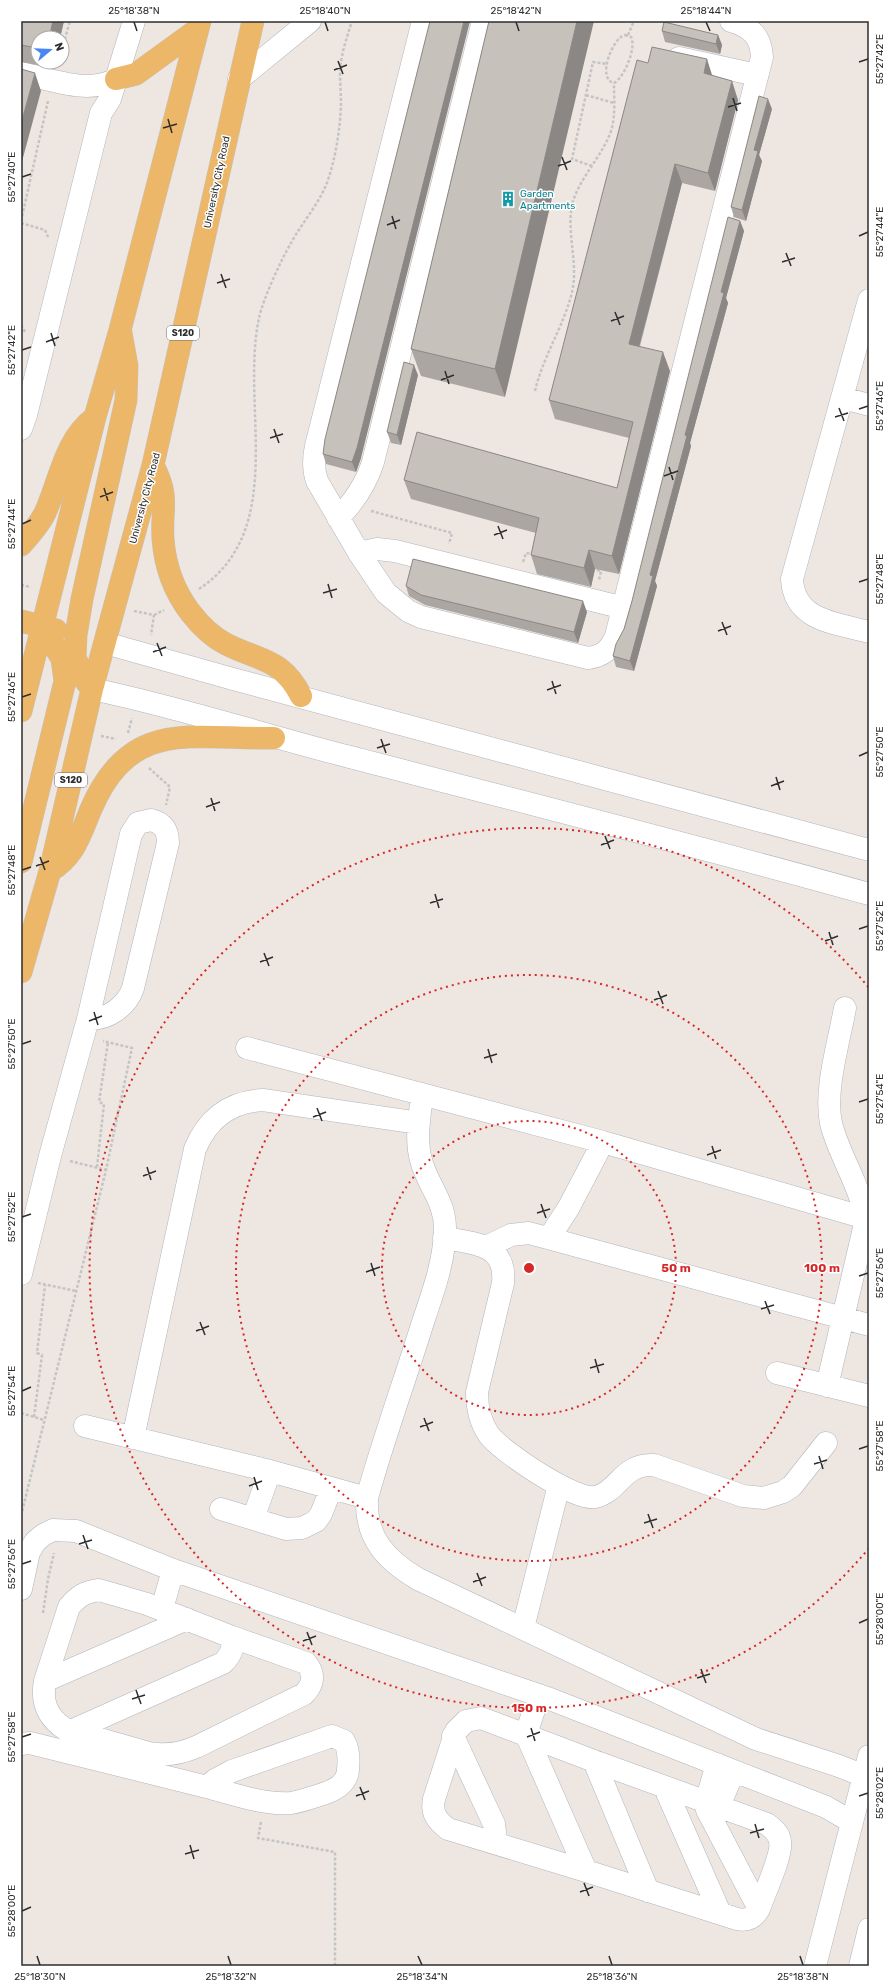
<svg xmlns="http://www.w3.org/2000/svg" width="890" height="1987" viewBox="0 0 890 1987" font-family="Rubik,sans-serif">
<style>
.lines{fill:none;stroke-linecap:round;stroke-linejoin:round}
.minor-casing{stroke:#b1b5bd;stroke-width:23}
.major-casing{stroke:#c4c4c4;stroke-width:23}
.path{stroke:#c4c4c4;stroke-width:2.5;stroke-dasharray:3 2;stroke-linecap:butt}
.minor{stroke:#fff;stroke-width:22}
.major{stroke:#ecb768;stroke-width:22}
.wall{fill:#aba6a2}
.shaded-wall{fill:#8b8784}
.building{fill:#c7c1bc;stroke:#8b8784}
.ticks{fill:none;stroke:#2e2e2e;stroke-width:1.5}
.ring{fill:none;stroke:#d62828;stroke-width:2;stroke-dasharray:2 4}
.labels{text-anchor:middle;stroke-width:3;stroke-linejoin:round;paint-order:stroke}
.shield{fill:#fff;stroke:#6d6d6d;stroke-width:1}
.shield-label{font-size:9px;font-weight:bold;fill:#2e2e2e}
.street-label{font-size:10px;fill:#2e2e2e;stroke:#fff}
.culture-label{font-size:10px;fill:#0d838f;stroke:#fff;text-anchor:start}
.centre{fill:#d62828;stroke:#fff;stroke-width:2}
.ring-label{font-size:12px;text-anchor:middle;font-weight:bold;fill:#d62828;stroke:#fff;stroke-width:3;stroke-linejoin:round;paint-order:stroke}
.neatline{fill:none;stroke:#2e2e2e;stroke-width:1.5}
.ticks-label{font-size:10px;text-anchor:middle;fill:#2e2e2e}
</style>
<rect width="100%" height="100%" fill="#eee6e1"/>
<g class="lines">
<defs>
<path id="minor" d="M423 21 316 446C313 459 313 469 317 481L359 553 386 593 408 611 421 617 588 658C603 656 610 650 616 636L762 57C761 36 751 27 731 21
M679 58 757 75
M21 73C51 79 88 95 116 79
M239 79 310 21
M869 300 792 579C794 621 836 623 869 632
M843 398 869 405
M21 429 26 415 101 113 110 99 134 21
M338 518C355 501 366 484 373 462L483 21
M359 553 377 549 395 551 624 608
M105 643 233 679 869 850
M92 689C179 707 264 735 350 757 523 802 697 846 869 894
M151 820C163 823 168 830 168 843L133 988C127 1006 108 1020 88 1019L131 834 138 823Z
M247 1048 603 1142 869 1219
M422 1094C420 1115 415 1139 421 1160 427 1185 446 1201 445 1231 444 1263 432 1295 422 1325 404 1383 383 1440 367 1498 365 1538 386 1560 418 1579L756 1739 839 1766 864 1776
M444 1238C474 1243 507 1244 503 1283L477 1392C477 1408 480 1422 489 1435 502 1452 575 1501 595 1497 619 1492 622 1463 654 1465L743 1496 764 1498 783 1492 792 1486 826 1443
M549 1238 569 1207 603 1142
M486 1247 511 1235 529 1233 869 1325
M21 1274 50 1156 88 1019
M777 1373 869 1396
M827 1386 865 1224C865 1192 838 1155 831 1123 824 1090 839 1042 845 1008
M85 1426 270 1471 367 1498
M133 1438 195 1149C208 1118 230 1102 263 1100L419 1123
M221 1509 286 1529 302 1528 316 1521 321 1514 331 1489
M253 1519 270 1471
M21 1589 29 1552 35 1542 43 1535 53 1530 76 1531 173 1570 550 1699 826 1807 852 1822
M99 1590 147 1604 232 1637 306 1663C315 1674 314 1684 304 1694L196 1747C180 1754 166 1756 149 1753L65 1729C47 1717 41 1702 45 1681L69 1607C78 1596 85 1592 99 1590Z
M162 1609 173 1570
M523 1628 559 1485
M45 1681 187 1619
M539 1695 526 1734 586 1871 737 1919C747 1921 754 1918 759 1909 764 1894 783 1854 780 1841 779 1833 773 1829 767 1824L594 1761 481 1718 466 1721 456 1731 434 1799C431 1813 437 1821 448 1829L586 1871
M71 1731 223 1663C231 1655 234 1648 232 1637
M332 1736 344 1741C349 1749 349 1760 348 1770 347 1784 335 1790 323 1794 313 1797 302 1801 291 1803 263 1805 234 1794 207 1787L215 1780 232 1771Z
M453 1736 494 1824 495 1832 494 1843
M21 1744 30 1743 207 1787
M594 1761 648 1891
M717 1764 706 1802 707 1810 759 1909
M665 1788 720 1913
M719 1806 734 1771
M815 1966 869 1756
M860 1966 869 1929"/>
<path id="major" d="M116 79 136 74 198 29
M153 465C170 498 161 506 163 539 165 565 174 591 190 612 200 625 212 637 226 644 259 661 282 658 301 696
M21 545C30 535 39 525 45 513 60 480 64 441 94 418
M21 621 56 630
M92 689 84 679 75 657 76 635 82 599 126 400 127 366 121 333
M21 711 95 417 120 330 200 21
M21 862 65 681 62 659 43 626
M50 871C75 856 80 835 91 809 131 716 193 740 274 738
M21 972 50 871 92 689 153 465 253 21"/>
</defs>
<use href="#minor" class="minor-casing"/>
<use href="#major" class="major-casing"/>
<path class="path" d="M625 35 631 37C637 47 624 78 614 83 596 79 613 37 625 35Z
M628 35 634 21
M62 49 70 21
M586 95 614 103
M592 166 572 159 593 62 607 64
M21 221 48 101
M21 223 45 230 48 237
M21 325 25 332
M535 391C543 356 564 326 572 292 579 262 565 230 573 201 581 177 600 158 610 134 616 118 614 100 614 83
M371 511 452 533 449 544
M523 562 526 553 533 554
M592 569 601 571 599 580
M21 585 31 587
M199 589C289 529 240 406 259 318 263 299 281 260 291 243 303 221 320 203 328 180 336 156 340 129 341 105 341 94 340 82 340 71 341 54 347 37 352 21
M134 611 154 615 151 635
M154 615 164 610
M128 733 132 718
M101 736 116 739
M149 768 170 787 166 805
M70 1161 106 1170
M97 1167 104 1104 99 1102 108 1042
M38 1283 76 1291
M21 1413 44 1420
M34 1417 42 1355 37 1353 45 1285
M21 1516 106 1170 132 1048 103 1041
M43 1613 48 1579 54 1553
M261 1822 258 1838 335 1852V1966"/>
<use href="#minor" class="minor"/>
<use href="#major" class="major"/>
</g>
<path class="wall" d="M21 21H64L60 38H38V62H54L53 65 48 64V67L21 62Z
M489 21 505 397 421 376 411 349Z
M662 31 718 35 722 45 720 54 665 42Z
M648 63 713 76 738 100 715 191 682 183 640 346 670 371 619 574 595 569 591 587 537 574 531 555 536 533 411 499 404 480 617 488 629 438 555 419 549 400Z
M772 109 759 155 762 161 746 221 734 217 731 207Z
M740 221 744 231 726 298 728 303 690 443 691 446 655 581 657 586 634 671 616 667 613 656 624 629Z
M418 375 401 445 391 443 387 432Z
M323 454 361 458 356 472 326 464Z
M406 586 587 612 578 643 425 605 409 596Z"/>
<path class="shaded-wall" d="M53 21H64L60 38H49Z
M464 21H470L361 458 356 472 352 462Z
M577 21H594L505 397 495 369Z
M718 35 722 45 720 54 716 44Z
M707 59 713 78 704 73Z
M46 62H48V67Z
M35 73 41 91 21 165V124Z
M732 81 738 100 715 191 708 173Z
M768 99 772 109 759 155 762 161 746 221 742 210 754 150Z
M675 164 682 183 635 362 629 344Z
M740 221 744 231 726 298 728 303 690 443 691 446 655 581 657 586 634 671 630 661 650 575 721 292Z
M663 352 670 371 619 574 612 556Z
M414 365 418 375 401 445 397 435Z
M589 550 595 569 591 587 584 568Z
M583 601 587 612 578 643 574 632Z"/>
<path class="building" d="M21 21H53L49 38H38V48L21 45Z
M430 21H464L357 448 352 462 323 454 325 439Z
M489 21H577L495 369 411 349Z
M664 22 718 35 716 44 662 31Z
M652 47 707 59 704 73 732 81 708 173 675 164 629 344 663 352 612 556 589 550 584 568 531 555 539 518 404 480 417 432 617 488 633 422 549 400 637 60 648 63Z
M21 69 35 73 21 124Z
M759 96 768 99 754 150 758 151 742 210 731 207Z
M728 217 740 221 721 292 724 293 685 435 687 436 650 575 653 576 630 661 613 656 616 644 624 629 632 601Z
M404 362 414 365 397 435 387 432Z
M413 559 583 601 574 632 421 595 406 586Z"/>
<path class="ticks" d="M134 22 137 31M325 22 328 31M516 22 519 31M706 22 710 31M338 61 343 74M859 62 868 59M334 70 347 65M733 98 737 111M728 107 741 103M168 119 172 133M163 128 177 124M562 157 567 170M558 166 571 161M22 177 31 174M392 216 396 229M387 225 400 220M859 236 868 232M786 253 791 266M782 262 795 258M221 274 226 288M217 283 230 279M615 312 620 325M611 321 624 316M51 333 55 346M46 342 59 337M22 350 31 347M445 371 449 384M441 380 454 375M839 408 844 421M859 409 868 406M835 417 848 413M274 429 279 443M270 438 283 434M669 467 673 480M664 476 678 471M104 488 108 501M100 497 113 492M22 524 31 520M498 526 503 539M494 535 507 530M859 582 868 579M328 584 332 598M323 593 337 589M722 622 727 635M718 631 731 626M157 643 162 656M153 652 166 647M552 681 556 694M547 690 561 685M22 697 31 694M381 739 386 753M377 748 390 744M859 756 868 752M776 777 780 790M771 786 784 781M211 798 215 811M206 807 220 802M605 836 610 849M601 845 614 840M40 857 45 870M36 866 49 861M22 870 31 867M435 894 439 908M430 903 443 899M859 929 868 926M829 932 833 945M825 941 838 936M264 953 269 966M260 962 273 957M658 991 663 1004M654 1000 667 995M94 1012 98 1025M89 1021 102 1016M22 1044 31 1041M488 1049 492 1063M484 1058 497 1054M859 1102 868 1099M317 1108 322 1121M313 1117 326 1112M712 1146 716 1159M707 1155 721 1150M147 1167 151 1180M143 1176 156 1171M541 1204 546 1218M537 1213 550 1209M22 1217 31 1214M371 1263 375 1276M366 1272 380 1267M859 1276 868 1273M765 1301 770 1314M761 1309 774 1305M200 1322 205 1335M196 1331 209 1326M595 1359 599 1373M590 1368 604 1364M22 1391 31 1387M424 1418 429 1431M420 1427 433 1422M859 1449 868 1446M819 1456 823 1469M814 1464 827 1460M254 1477 258 1490M249 1486 262 1481M648 1514 653 1528M644 1523 657 1519M83 1535 88 1549M79 1544 92 1540M22 1564 31 1561M477 1573 482 1586M473 1582 486 1577M859 1623 868 1619M307 1632 312 1645M303 1641 316 1636M701 1669 706 1683M697 1678 710 1674M136 1690 141 1704M132 1699 145 1695M531 1728 535 1741M22 1737 31 1734M527 1737 540 1732M360 1787 365 1800M356 1796 369 1791M859 1796 868 1793M755 1824 759 1838M750 1833 764 1829M190 1845 194 1859M185 1854 199 1850M584 1883 589 1896M580 1892 593 1887M22 1911 31 1907M37 1956 40 1965M228 1956 231 1965M418 1956 422 1965M609 1956 612 1965M800 1956 803 1965"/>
<g class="ring">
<circle cx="529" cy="1268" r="147"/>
<circle cx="529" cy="1268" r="293"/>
<path d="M869 1548A440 440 0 1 1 869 988"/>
</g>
<defs>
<symbol id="building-bare" viewBox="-9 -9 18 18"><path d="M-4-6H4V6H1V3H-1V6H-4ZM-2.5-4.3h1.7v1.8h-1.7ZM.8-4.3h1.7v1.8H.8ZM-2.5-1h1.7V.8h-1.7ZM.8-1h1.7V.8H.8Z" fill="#0f9aa8" stroke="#fff" stroke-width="2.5" paint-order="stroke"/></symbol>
</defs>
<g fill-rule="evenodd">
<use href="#building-bare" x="497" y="188" width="22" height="22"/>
</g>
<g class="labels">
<g class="shield">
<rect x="167" y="326" width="32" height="14" rx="3"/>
<rect x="55" y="773" width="32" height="14" rx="3"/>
</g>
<g class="shield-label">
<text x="183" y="336">S120</text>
<text x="71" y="783">S120</text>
</g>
<g class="street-label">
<text transform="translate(216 182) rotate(-78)" y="4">University City Road</text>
<text transform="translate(144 498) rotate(-75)" y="4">University City Road</text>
</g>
<g class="culture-label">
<text x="520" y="197">Garden<tspan x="520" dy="12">Apartments</tspan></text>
</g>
</g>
<circle cx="529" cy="1268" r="6" class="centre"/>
<g class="ring-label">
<text x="676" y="1272">50 m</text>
<text x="822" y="1272">100 m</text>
<text x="529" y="1712">150 m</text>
</g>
<rect width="890" height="1987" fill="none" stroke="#ffffff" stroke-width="44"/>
<g transform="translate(50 50) rotate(71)"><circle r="19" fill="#ffffff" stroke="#ababab"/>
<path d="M0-3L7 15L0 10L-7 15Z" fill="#4986f3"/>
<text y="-6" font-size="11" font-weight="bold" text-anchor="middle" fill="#2e2e2e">N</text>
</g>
<rect x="22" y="22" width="846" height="1943" class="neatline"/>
<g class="ticks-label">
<text x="134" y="14">25°18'38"N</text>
<text x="325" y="14">25°18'40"N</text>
<text x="516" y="14">25°18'42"N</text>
<text x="706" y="14">25°18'44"N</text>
<text transform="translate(879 59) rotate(-90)" y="4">55°27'42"E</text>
<text transform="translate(11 177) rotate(-90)" y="4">55°27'40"E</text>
<text transform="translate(879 232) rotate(-90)" y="4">55°27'44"E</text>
<text transform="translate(11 350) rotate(-90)" y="4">55°27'42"E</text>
<text transform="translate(879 406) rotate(-90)" y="4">55°27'46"E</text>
<text transform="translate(11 524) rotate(-90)" y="4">55°27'44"E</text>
<text transform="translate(879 579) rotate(-90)" y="4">55°27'48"E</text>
<text transform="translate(11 697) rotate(-90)" y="4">55°27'46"E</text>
<text transform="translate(879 752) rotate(-90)" y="4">55°27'50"E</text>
<text transform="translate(11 870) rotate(-90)" y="4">55°27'48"E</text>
<text transform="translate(879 926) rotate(-90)" y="4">55°27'52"E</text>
<text transform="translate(11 1044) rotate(-90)" y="4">55°27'50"E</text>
<text transform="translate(879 1099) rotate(-90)" y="4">55°27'54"E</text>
<text transform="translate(11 1217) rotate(-90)" y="4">55°27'52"E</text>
<text transform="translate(879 1273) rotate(-90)" y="4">55°27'56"E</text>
<text transform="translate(11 1391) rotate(-90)" y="4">55°27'54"E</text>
<text transform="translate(879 1446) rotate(-90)" y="4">55°27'58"E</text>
<text transform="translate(11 1564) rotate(-90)" y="4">55°27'56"E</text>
<text transform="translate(879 1619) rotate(-90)" y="4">55°28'00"E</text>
<text transform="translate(11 1737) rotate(-90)" y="4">55°27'58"E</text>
<text transform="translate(879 1793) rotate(-90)" y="4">55°28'02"E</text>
<text transform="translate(11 1911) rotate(-90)" y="4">55°28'00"E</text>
<text x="40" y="1980">25°18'30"N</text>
<text x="231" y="1980">25°18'32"N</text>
<text x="422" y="1980">25°18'34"N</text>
<text x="612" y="1980">25°18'36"N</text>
<text x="803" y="1980">25°18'38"N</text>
</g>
</svg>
